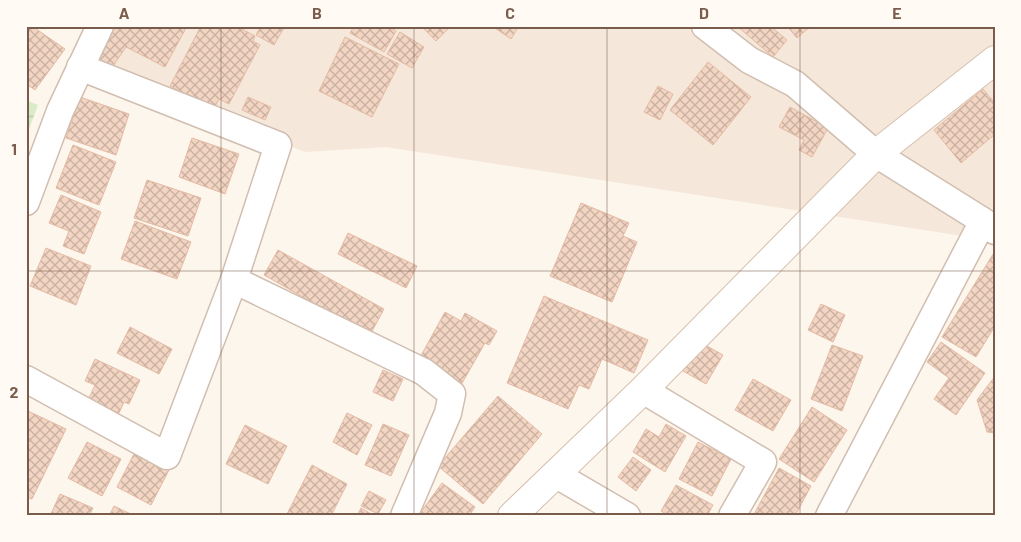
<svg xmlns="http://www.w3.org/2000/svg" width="1021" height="542" viewBox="0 0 1021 542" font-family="Barlow,sans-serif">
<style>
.residential{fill:#f5e8da}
.forest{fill:url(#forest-crowns)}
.building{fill:url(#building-cross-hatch);stroke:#e6bba3}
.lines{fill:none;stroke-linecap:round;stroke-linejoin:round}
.street-casing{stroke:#d1beb0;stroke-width:29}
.secondary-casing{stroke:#d6c0b0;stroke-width:30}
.street{stroke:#fff;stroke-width:26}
.secondary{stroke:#fff;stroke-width:28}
.grid{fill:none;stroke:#7a5c4d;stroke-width:1;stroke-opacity:0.55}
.neatline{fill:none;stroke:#7a5c4d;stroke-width:2}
.grid-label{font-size:16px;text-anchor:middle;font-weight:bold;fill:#7a5c4d}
</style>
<defs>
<pattern id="forest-crowns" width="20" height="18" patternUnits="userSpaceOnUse" patternTransform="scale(1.25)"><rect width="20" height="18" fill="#d8ecc9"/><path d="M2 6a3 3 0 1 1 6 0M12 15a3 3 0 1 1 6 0" fill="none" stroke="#b4c2a5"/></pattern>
<pattern id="building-cross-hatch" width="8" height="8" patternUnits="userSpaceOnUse" patternTransform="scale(1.25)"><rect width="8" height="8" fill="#f3d5c3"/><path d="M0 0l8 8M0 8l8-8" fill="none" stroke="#cab0a1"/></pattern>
</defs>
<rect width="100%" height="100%" fill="#fdf6ec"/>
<path class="residential" d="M107 26H995V241L386 147 305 152 134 82 114 78Z"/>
<path class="forest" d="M26 100 38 105 26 137Z"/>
<path class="building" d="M26 26H32L65 49 35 90 26 84Z
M109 26H187L165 67 126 47 109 72 89 62Z
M201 26H236L255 36 253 41 260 45 229 104 219 99 214 109 170 86Z
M261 26H285L274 45 256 35Z
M354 26H388L396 31 384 52 350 33Z
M421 26H451L436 41Z
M492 26H519L511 39Z
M737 26H770L787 40 773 57Z
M787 26H811L797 38Z
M400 32 424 47 412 68 387 54Z
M345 37 399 64 372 117 319 91Z
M708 62 751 97 713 145 670 110Z
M658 86 673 94 660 120 644 112Z
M983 89 995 103V134L961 163 934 130Z
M80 97 129 114 116 155 66 138Z
M248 97 271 107 265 120 242 110Z
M790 107 828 128 812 157 799 150 804 140 779 127Z
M192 138 239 154 225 194 179 177Z
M73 145 116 162 99 205 56 188Z
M147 180 201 198 188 236 134 218Z
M61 195 101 212 84 254 63 246 69 231 49 223Z
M581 203 629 223 623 236 637 242 612 302 550 276Z
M135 221 191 242 177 279 121 259Z
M348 233 417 266 406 288 338 254Z
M46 248 91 266 76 305 30 286Z
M278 250 384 309 370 335 264 275Z
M995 251V326L976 357 942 337Z
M544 296 648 340 634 373 602 359 589 389 579 385 568 409 507 383Z
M821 304 845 315 833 342 808 330Z
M445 312 461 321 465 313 497 331 489 345 485 343 461 385 418 361Z
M130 327 172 349 159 374 117 353Z
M700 342 723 355 706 384 683 371Z
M941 342 985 373 956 415 934 399 949 378 927 362Z
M832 345 863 356 842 411 811 399Z
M95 359 140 380 129 404 124 402 119 413 88 400 95 385 85 381Z
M383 370 403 379 393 401 373 392Z
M995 376V433L987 432 977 400Z
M753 379 791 400 773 431 735 410Z
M498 396 542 434 483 504 438 466Z
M812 407 847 430 814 482 779 459Z
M26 410 66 429 32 499 26 497Z
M347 413 372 425 357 455 333 442Z
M383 424 409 435 391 476 365 465Z
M666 424 686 436 665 472 633 452 646 429 659 437Z
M245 425 287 446 268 484 226 464Z
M87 442 121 459 102 496 68 478Z
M698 442 731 459 712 496 679 479Z
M136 450 170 468 151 505 117 487Z
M633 457 651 470 636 491 618 477Z
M312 465 347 484 331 516H286Z
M779 468 811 486 795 516H753Z
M442 483 475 507 469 516H418Z
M676 485 713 505 707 516H670L661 511Z
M369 491 386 500 378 514 361 506Z
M60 494 93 508 89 516H50Z
M114 506 135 516H109Z
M361 508 375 516H357Z"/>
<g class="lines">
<defs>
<path id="street" d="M705 26 749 60 795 84 876 154 983 221 995 231
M26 202 60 111 100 26
M234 280 424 372 452 394 448 413 404 516
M26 379 167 456 234 280 278 145 80 67
M643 390 763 462 732 516
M555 474 627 516
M829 516 983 221"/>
<path id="secondary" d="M512 516 643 390 876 154 995 60"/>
</defs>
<use href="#street" class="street-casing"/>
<use href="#secondary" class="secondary-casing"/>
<use href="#street" class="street"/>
<use href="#secondary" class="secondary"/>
</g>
<path class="grid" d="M221 26V516M414 26V516M607 26V516M800 26V516M26 271H995"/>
<rect width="1021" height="542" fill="none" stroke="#fffaf3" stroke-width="55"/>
<rect x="28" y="28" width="966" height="486" class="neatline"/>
<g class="grid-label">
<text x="124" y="19">A</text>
<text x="317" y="19">B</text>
<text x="510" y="19">C</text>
<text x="704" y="19">D</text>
<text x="897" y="19">E</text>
<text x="14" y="155">1</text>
<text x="14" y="398">2</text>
</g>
</svg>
